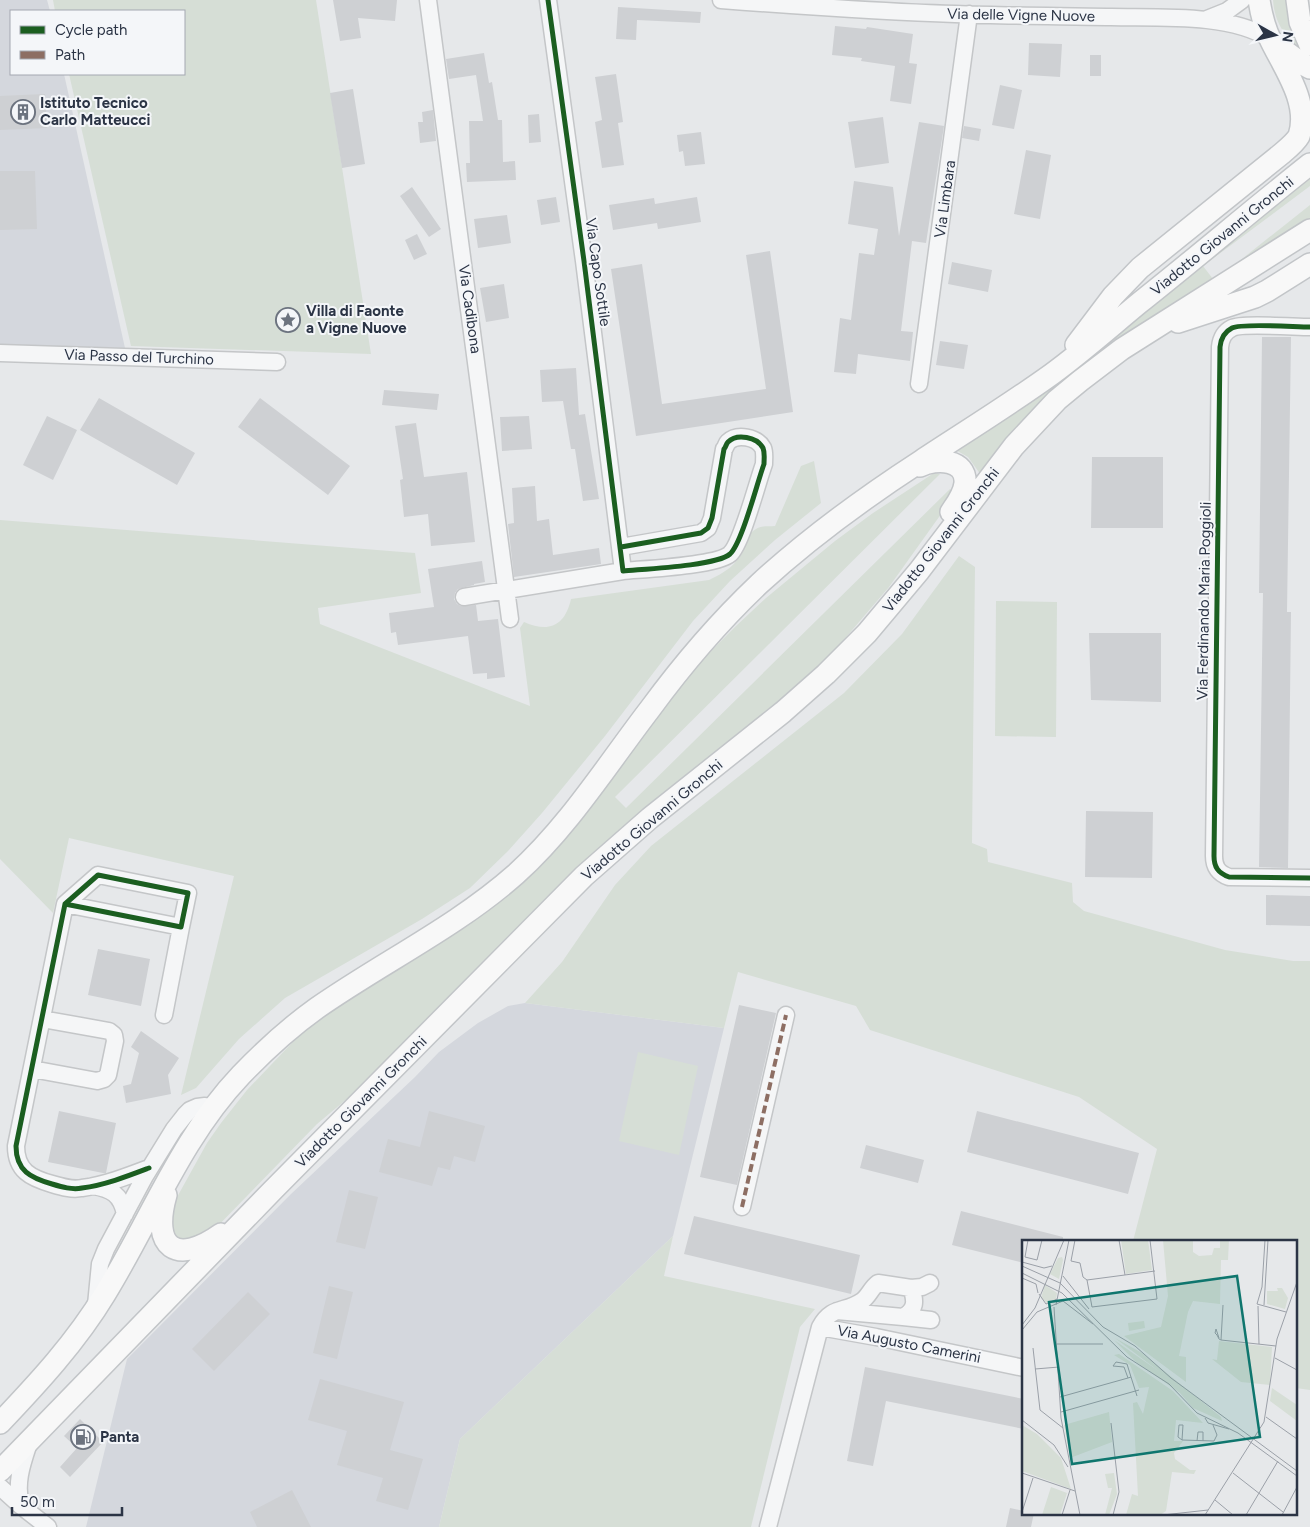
<svg xmlns="http://www.w3.org/2000/svg" width="1310" height="1527" viewBox="0 0 1310 1527" font-family="Figtree,sans-serif">
<style>
.built{fill:#d4d7dd}
.green{fill:#d6ded6}
.building{fill:#ced0d3}
.lines{fill:none;stroke-linecap:round;stroke-linejoin:round}
.minor-casing{stroke:#c4c6c8;stroke-width:19}
.major-casing{stroke:#c2c5c8;stroke-width:24}
.minor{stroke:#f5f6f7;stroke-width:16}
.major{stroke:#f8f8f8;stroke-width:21}
.quiet{stroke:#8d6e63;stroke-width:4;stroke-dasharray:8 4;stroke-linecap:butt}
.cycleway-casing{stroke:#f4f6f9;stroke-width:8}
.cycleway{stroke:#1b5e20;stroke-width:5}
.labels{text-anchor:middle;stroke-width:4;stroke-linejoin:round;paint-order:stroke}
.street-label{font-size:15px;fill:#2b3445;stroke:#f4f6f9}
.poi-label{font-size:15px;font-weight:bold;fill:#2b3445;stroke:#f4f6f9;text-anchor:start}
.inset-road{fill:none;stroke:#9ba0a8;stroke-width:1}
.view{fill:#0f766e;fill-opacity:0.15;stroke:#0f766e;stroke-width:2.5}
.inset-edge{fill:none;stroke:#2b3445;stroke-width:2.5}
</style>
<rect width="100%" height="100%" fill="#e6e8ea"/>
<path class="built" d="M0 0H47L50 11H11V74H64L125 348 0 345Z
M525 1003 724 1028 673 1236 460 1439 439 1527H86L127 1359 291 1194 415 1077 439 1052 478 1023 508 1006Z"/>
<path class="green" d="M53 0H316L371 354 131 346 69 74H184V11H55Z
M1273 0H1289L1307 55C1287 39 1275 26 1273 0Z
M1310 177V186L1203 266 1213 279 1228 270 1310 205V220L1229 272 981 475 968 457 954 449Z
M814 461 821 503 775 540 730 581 693 621 605 736 542 813 508 851 470 888 422 919 285 998 239 1039 196 1088 181 1095 234 876 69 838 53 913 0 859V520L415 553 421 593 318 608 320 624 530 706 520 628 524 622C549 633 565 626 571 599L709 580C724 573 737 565 744 549 748 541 747 534 756 529 761 525 769 527 775 526L801 466Z
M934 473 940 474 615 797 626 808 950 489 953 492 954 496 889 587 823 664 361 1087 317 1124 211 1233 177 1244 167 1218 171 1208 207 1143 221 1123 247 1090 308 1026 330 1009 446 938 691 671 735 627 766 598 835 541 873 513Z
M959 556 975 567 972 843 987 849 988 862 1072 883 1073 902 1084 911 1225 950 1293 961H1310V1390L1296 1388V1241H1133L1157 1149 1079 1097 870 1030 856 1006 738 972 724 1028 525 1003 562 962 615 885 651 846 844 693 902 634Z
M996 601 1057 602 1056 737 995 736Z
M638 1052 698 1066 679 1155 619 1141Z
M673 1236 664 1276 815 1309 800 1327 751 1527H439L460 1439Z"/>
<path class="building" d="M333 0H397L395 21 358 18 361 38 340 41Z
M618 7 701 12 700 23 637 20 636 40 616 39Z
M835 26 866 29 867 27 913 34 909 63 917 64 911 104 890 101 895 66 861 61 862 58 832 55Z
M1029 43 1062 44 1060 77 1028 75Z
M484 53 489 83 492 82 498 120H502L503 162 515 161 516 180 467 182 466 163H470L469 121H483L476 75 449 79 446 59Z
M1090 55H1101V76H1090Z
M616 74 623 122 618 123 624 165 602 168 595 122 602 120 595 77Z
M1000 85 1022 90 1014 129 992 125Z
M353 89 365 164 342 168 330 93Z
M45 94 47 128 0 130V96Z
M433 110 436 141 420 143 418 122H423L422 112Z
M539 114 541 142 529 143 528 115Z
M883 117 889 163 855 168 848 122Z
M919 122 944 126 926 243 912 241 901 331 913 332 910 361 858 354 856 374 834 372 840 318 851 320 859 253 874 255 878 229 848 224 854 181 893 187 899 236Z
M964 126 981 129 979 141 962 138Z
M701 132 705 164 685 166 683 151 679 152 677 135Z
M1026 150 1051 155 1040 219 1014 214Z
M0 171H35L37 229 0 230Z
M412 187 441 229 429 237 400 196Z
M556 197 560 222 541 225 537 200Z
M697 197 701 222 658 229 657 223 613 230 609 205 654 198 655 204Z
M507 215 511 243 478 248 474 219Z
M417 234 427 254 414 260 405 240Z
M770 251 793 412 636 436 611 269 642 264 662 404 766 389 746 255Z
M952 262 992 270 988 292 948 284Z
M504 284 509 318 486 322 480 288Z
M1262 337H1291L1287 612H1291L1288 868 1259 867 1263 593H1259Z
M940 341 968 345 964 369 936 365Z
M576 368 579 415 585 414 599 499 583 501 575 449H571L563 401 542 402 540 370Z
M384 390 439 394 437 410 382 405Z
M99 398 195 453 177 485 80 430Z
M260 398 350 466 328 495 238 427Z
M47 416 77 430 53 480 23 465Z
M529 416 532 449 502 451 500 417Z
M416 423 424 477 467 472 475 542 431 546 428 514 404 517 400 480 403 479 395 426Z
M1092 457H1163V528H1091Z
M535 486 537 521 549 519 553 555 599 548 601 564 514 577 508 524 514 523 512 488Z
M482 561 485 582 474 584V585L458 589 455 593 454 599 457 604 461 606 476 605 478 621 498 619 505 677 487 679V673L473 674 468 636 398 645 396 632 391 633 389 613 434 607 428 569Z
M1089 633H1161V702L1091 700Z
M1086 811 1153 812 1152 878 1085 877Z
M1266 895 1310 896V926L1266 925Z
M98 949 150 959 141 1006 88 995Z
M739 1005 776 1013 737 1185 700 1177Z
M141 1031 179 1058 168 1075 171 1094 126 1103 123 1086 131 1084 139 1053 131 1047Z
M59 1111 116 1123 106 1173H103L48 1162Z
M429 1111 485 1126 475 1162 454 1156 450 1170 438 1167 432 1186 379 1172 388 1139 420 1147Z
M977 1111 1139 1153 1128 1194 967 1152Z
M866 1145 924 1160 918 1183 860 1168Z
M349 1190 378 1197 365 1249 336 1242Z
M961 1211 1063 1237V1241H1024V1263L952 1245Z
M694 1216 860 1255 851 1294 684 1254Z
M329 1286 353 1292 337 1359 313 1353Z
M248 1292 270 1314 214 1371 192 1349Z
M865 1367 1024 1399V1429L886 1401 873 1466 847 1461Z
M320 1379 404 1402 390 1450 423 1459 408 1510 376 1501 383 1478 337 1465 347 1431 308 1420Z
M80 1419 103 1442 70 1477 60 1467 77 1448 64 1436Z
M292 1490 311 1527H257L250 1512Z
M1010 1508 1024 1511V1513H1034L1031 1527H1006Z"/>
<g class="lines">
<defs>
<path id="minor" d="M428 0 510 619
M548 0 584 261 623 571C644 569 716 566 730 554 742 543 757 483 764 464 764 458 765 453 763 448 757 437 737 433 728 442 726 444 726 447 724 449L712 518 708 528 701 533 621 547
M721 0C799 6 877 12 955 14 1007 16 1059 16 1111 17 1157 18 1230 13 1270 39
M1207 19 1227 11 1242 0
M1310 327C1295 327 1242 323 1232 328 1224 332 1221 338 1220 347L1214 856C1214 867 1218 873 1229 877L1310 878
M0 353 277 362
M919 384 969 14
M464 597 623 571
M65 904 181 927 188 893 98 875 65 904 16 1146C16 1171 31 1178 52 1184 62 1187 72 1190 82 1188 105 1185 128 1176 149 1168
M164 1015 181 927
M32 1069 97 1081 104 1079 108 1075 115 1041 114 1035 109 1031 42 1019
M93 1186C111 1189 121 1194 125 1214
M742 1207 786 1015
M911 1288 922 1287 930 1283
M96 1305 100 1264 106 1249 145 1176 174 1129 185 1115 190 1110 197 1107 205 1106 214 1108
M903 1317 931 1320
M820 1327C832 1305 845 1313 862 1301 869 1296 871 1288 878 1283L911 1288C916 1301 916 1310 903 1317L837 1311
M0 1487 21 1506 48 1527
M21 1506C15 1483 22 1464 29 1443
M768 1527 820 1327 876 1337 1024 1368"/>
<path id="major" d="M1297 0 1300 22 1310 45
M1278 46 1301 63 1310 68
M1178 322 1255 297 1267 291 1310 264
M1076 345 1113 296 1140 268 1280 155C1287 149 1295 143 1299 136 1310 103 1284 68 1271 41 1265 29 1261 13 1259 0
M920 466C936 458 967 459 965 483 964 494 957 503 951 512
M166 1195C151 1248 176 1266 221 1234
M0 1423C38 1383 76 1342 105 1294 150 1221 181 1138 241 1075 265 1050 289 1028 317 1008 383 962 456 927 516 874 569 826 607 765 650 709 683 664 719 622 759 584 809 538 864 498 921 461 965 432 1009 405 1052 374 1082 352 1109 328 1138 304 1196 258 1252 210 1310 164
M0 1471 273 1190 584 876 650 818 783 712 826 674 867 633 919 571 1014 446 1057 400 1080 381 1122 349 1310 230"/>
</defs>
<use href="#minor" class="minor-casing"/>
<use href="#major" class="major-casing"/>
<use href="#minor" class="minor"/>
<use href="#major" class="major"/>
<path class="quiet" d="M742 1207 786 1015"/>
<defs>
<path id="cycleway" d="M548 0 584 261 623 571C644 569 716 566 730 554 742 543 757 483 764 464 764 458 765 453 763 448 757 437 737 433 728 442 726 444 726 447 724 449L712 518 708 528 701 533 621 547
M1310 327C1295 327 1242 323 1232 328 1224 332 1221 338 1220 347L1214 856C1214 867 1218 873 1229 877L1310 878
M65 904 181 927 188 893 98 875 65 904 16 1146C16 1171 31 1178 52 1184 62 1187 72 1190 82 1188 105 1185 128 1176 149 1168"/>
</defs>
<use href="#cycleway" class="cycleway-casing"/>
<use href="#cycleway" class="cycleway"/>
</g>
<defs>
<symbol id="building-ring" viewBox="-11 -11 22 22"><circle r="9.5" fill="#f4f6f9" stroke="#6c737f" stroke-width="1.5"/><path d="M-4-6H4V6H1V3H-1V6H-4ZM-2.5-4.3h1.7v1.8h-1.7ZM.8-4.3h1.7v1.8H.8ZM-2.5-1h1.7V.8h-1.7ZM.8-1h1.7V.8H.8Z" fill="#6c737f"/></symbol>
<symbol id="sight-ring" viewBox="-11 -11 22 22"><circle r="9.5" fill="#f4f6f9" stroke="#6c737f" stroke-width="1.5"/><path d="M0-6L1.8-2.2L6-1.7L2.9 1.2L3.7 5.4L0 3.3L-3.7 5.4L-2.9 1.2L-6-1.7L-1.8-2.2Z" fill="#6c737f"/></symbol>
<symbol id="fuel-ring" viewBox="-11 -11 22 22"><circle r="9.5" fill="#f4f6f9" stroke="#6c737f" stroke-width="1.5"/><path d="M-5.5-6h7V0h2V4h1.3V-2.5L3-4.5l.8-.8L6-3V5H2.5V1h-1V6h-7ZM-4.2-4.7v3.2H.2V-4.7Z" fill="#6c737f"/></symbol>
</defs>
<g fill-rule="evenodd">
<use href="#building-ring" x="9" y="98" width="28" height="28"/>
<use href="#sight-ring" x="274" y="306" width="28" height="28"/>
<use href="#fuel-ring" x="69" y="1423" width="28" height="28"/>
</g>
<g class="labels">
<g class="street-label">
<text transform="translate(1021 15) rotate(1)" y="5">Via delle Vigne Nuove</text>
<text transform="translate(945 199) rotate(-82)" y="5">Via Limbara</text>
<text transform="translate(1222 236) rotate(-39)" y="5">Viadotto Giovanni Gronchi</text>
<text transform="translate(598 272) rotate(82)" y="5">Via Capo Sottile</text>
<text transform="translate(470 309) rotate(82)" y="5">Via Cadibona</text>
<text transform="translate(139 357) rotate(2)" y="5">Via Passo del Turchino</text>
<text transform="translate(941 540) rotate(-52)" y="5">Viadotto Giovanni Gronchi</text>
<text transform="translate(1204 601) rotate(-89)" y="5">Via Ferdinando Maria Poggioli</text>
<text transform="translate(652 820) rotate(-40)" y="5">Viadotto Giovanni Gronchi</text>
<text transform="translate(361 1102) rotate(-45)" y="5">Viadotto Giovanni Gronchi</text>
<text transform="translate(909 1344) rotate(11)" y="5">Via Augusto Camerini</text>
</g>
<g class="poi-label">
<text x="40" y="108">Istituto Tecnico<tspan x="40" dy="17">Carlo Matteucci</tspan></text>
<text x="306" y="316">Villa di Faonte<tspan x="306" dy="17">a Vigne Nuove</tspan></text>
<text x="100" y="1442">Panta</text>
</g>
</g>
<g transform="translate(1022 1240)">
<rect width="275" height="275" fill="#e6e8ea"/>
<path d="M99 0H126L130 30 104 34ZM141 0H171V12L177 16 190 15 192 8H198V0H207L206 20H199L198 64 171 61 166 72 157 116 164 117V142L102 96 139 87 146 56ZM40 17 41 20 37 39 28 34 36 18ZM23 45 35 53 34 59 25 63 19 58ZM255 48H260L266 58 263 69 245 64V51H256ZM122 81 123 88 107 91 106 83ZM93 98 120 113 199 177 200 181 171 168 158 153 114 122 92 100 138 132ZM197 101 250 107 248 145 219 142 190 119 195 120ZM97 114 151 151 181 183 154 180 152 201H161L152 213 153 219 168 230H174L172 234 150 232 144 271 138 275H104L110 254 116 256 111 163 115 162 121 174 127 147 117 148 108 125 92 115ZM250 148 275 165V181L248 161ZM87 172 90 202 48 218 42 185ZM0 185 15 194 39 218 49 249 0 231ZM92 233 95 254 87 275H83L90 248H86L83 234ZM29 247 45 253 38 275H20Z" fill="#d6ded6"/>
<path class="inset-road" d="M6 0 3 17 15 20 20 0M53 0 49 21 58 23 61 37 65 40 133 31M97 0 103 35M243 0 240 47 235 64 264 72M0 22 22 28 30 26M0 26 38 43 81 87 113 106 149 138 275 231M0 33 40 53 105 117 147 144 175 173 216 193 275 236M41 36 67 69M0 38 14 44 16 53M65 40 70 67 135 59 128 0M17 54 24 64 35 59M34 65 47 0M201 65 199 100 254 106M242 65 246 0M236 66 237 104M32 67 39 178 58 275M0 85 13 68 42 0M0 90 15 72 41 61 71 84M197 98 194 89 193 93 195 95 197 99 199 100M35 104H81M11 108 18 170 41 188M253 118 275 130M94 122 105 124 109 137 106 138 102 127 91 126ZM13 129 37 127M109 137 115 156M38 157 106 138M39 172 117 150M244 177 275 199M183 178 186 183 207 189M0 180 32 205 46 227M89 183 97 252 91 275M157 185H161L160 200 156 197ZM160 200 192 201 195 195 191 185M175 201 176 192H181V201M0 233 53 251M211 233 261 272M193 260 211 275M0 272 11 238M40 275 48 250M141 275 186 270M183 275 242 182 255 99 275 42M224 275 256 221M260 275 275 247"/>
<path class="view" d="M215 36 238 197 50 224 27 62Z"/>
<rect width="275" height="275" class="inset-edge"/>
</g>
<rect x="10" y="10" width="175" height="65" fill="#f4f6f9" stroke="#a4a8b1"/>
<rect x="20" y="26" width="25" height="8" fill="#1b5e20" stroke="#a4a8b1"/>
<text x="55" y="35" font-size="15" fill="#2b3445">Cycle path</text>
<rect x="20" y="51" width="25" height="8" fill="#8d6e63" stroke="#a4a8b1"/>
<text x="55" y="60" font-size="15" fill="#2b3445">Path</text>
<g transform="translate(1275 35) rotate(98)" stroke="#f4f6f9" stroke-width="4" paint-order="stroke">
<path d="M0-4L9 19L0 12L-9 19Z" fill="#2b3445"/>
<text y="-8" font-size="14" font-weight="bold" text-anchor="middle" fill="#2b3445">N</text>
</g>
<path d="M12 1507v8h110v-8" fill="none" stroke="#2b3445" stroke-width="2.5"/>
<text x="20" y="1507" font-size="15" fill="#2b3445" stroke="#f4f6f9" stroke-width="4" paint-order="stroke">50 m</text>
</svg>
